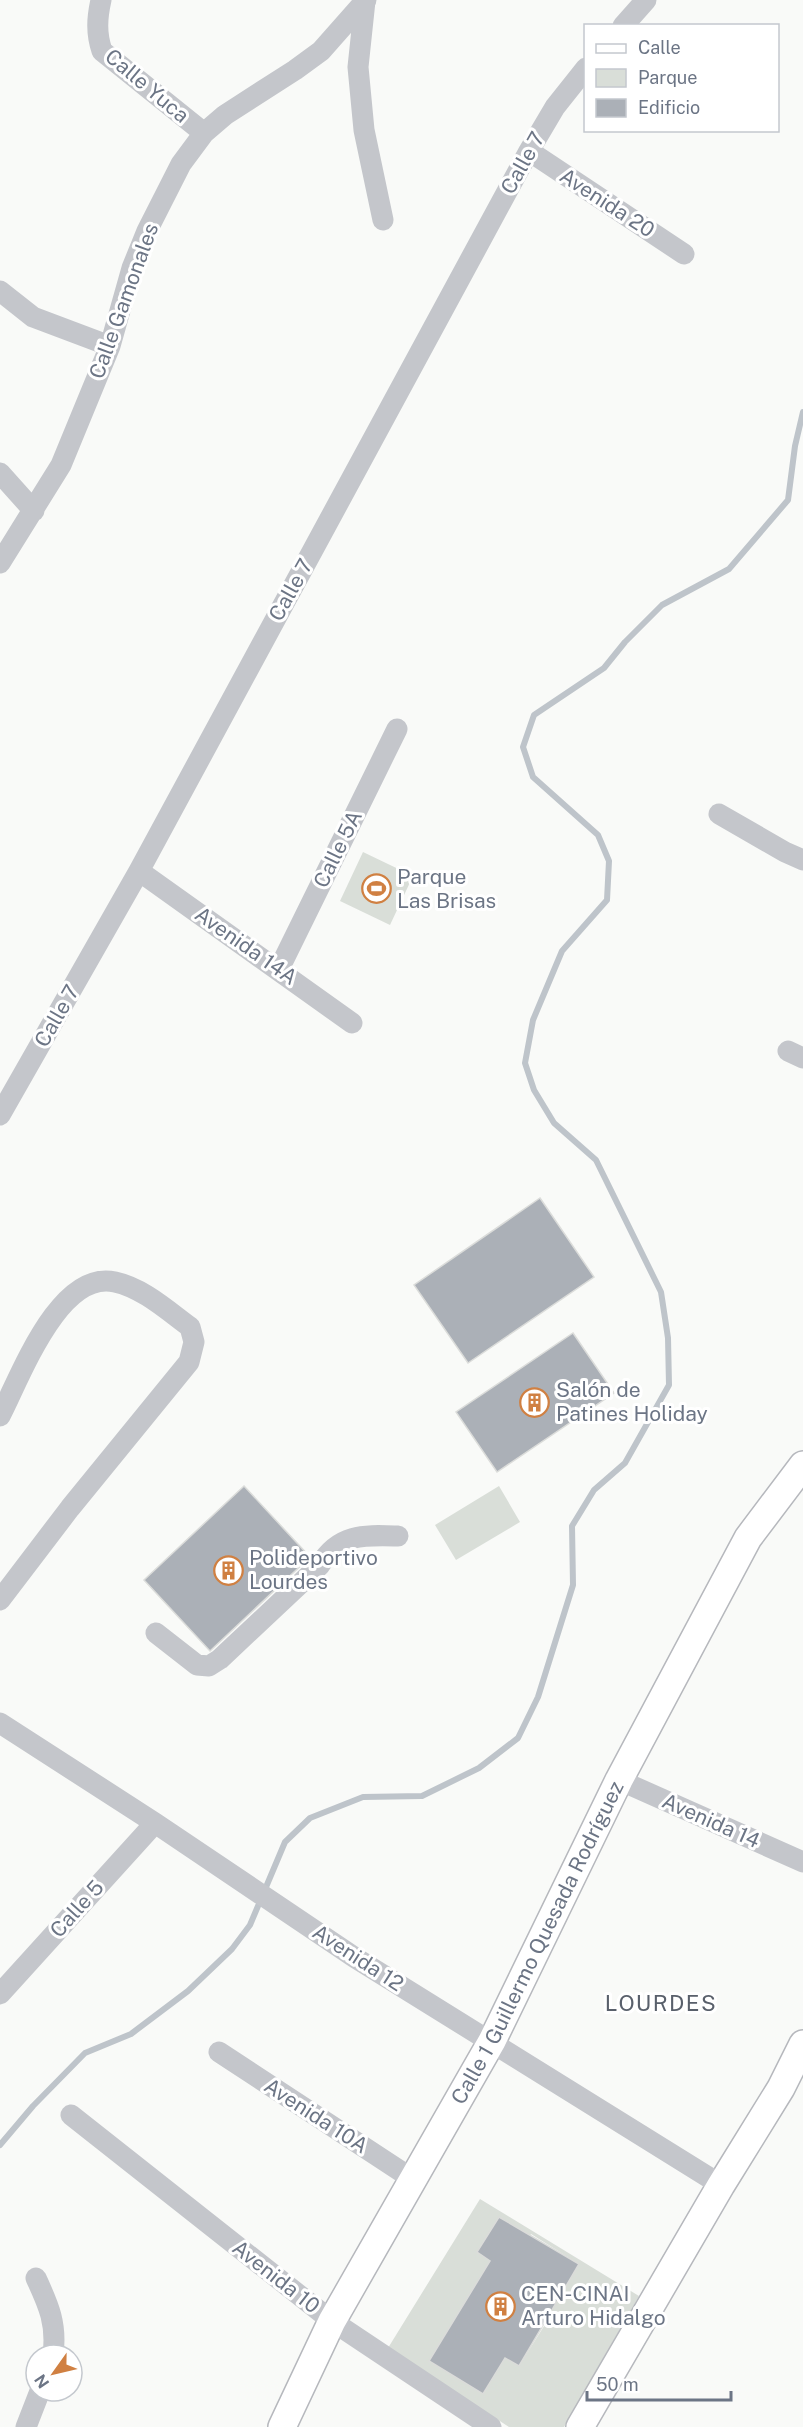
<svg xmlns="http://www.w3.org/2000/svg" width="803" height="2427" viewBox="0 0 803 2427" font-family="'Public Sans',sans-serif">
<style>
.green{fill:#d9ded8;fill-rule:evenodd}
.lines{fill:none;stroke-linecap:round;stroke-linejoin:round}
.stream{stroke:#bec4ca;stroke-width:6}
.building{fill:#abb0b7;stroke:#dbdcda;stroke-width:1.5}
.major-casing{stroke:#b6b8bd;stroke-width:30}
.minor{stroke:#c4c6cb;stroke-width:21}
.major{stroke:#fff;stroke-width:27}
.labels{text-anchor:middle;stroke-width:6;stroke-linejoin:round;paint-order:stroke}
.street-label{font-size:21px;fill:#6c7585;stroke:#fff}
.poi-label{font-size:21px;fill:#6c7585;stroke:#fff;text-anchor:start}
.neighbourhood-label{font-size:22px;letter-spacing:1.5px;fill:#59606b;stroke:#fff}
</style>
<rect width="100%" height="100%" fill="#f9faf8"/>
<path class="green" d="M363 852 413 876 390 925 340 901Z
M499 1486 520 1522 456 1560 435 1525Z
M480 2199 639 2296 564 2427H509L388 2348ZM499 2217 519 2229 512 2264 531 2234 579 2264 559 2297 510 2290 551 2315 519 2366 505 2358 490 2261 477 2252Z"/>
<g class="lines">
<path class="stream" d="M0 2145 33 2106 85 2053 131 2034 188 1991 232 1949 250 1925 285 1842 310 1818 363 1797 422 1796 479 1768 518 1738 538 1697 573 1585 572 1526 594 1490 625 1463 669 1385 668 1338 661 1292 596 1160 554 1123 534 1090 525 1063 533 1020 562 951 607 900 609 861 598 835 533 777 523 747 534 715 604 668 625 642 662 605 729 569 788 500 795 446 803 412"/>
</g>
<path class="building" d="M540 1198 594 1277 468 1363 414 1285Z
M573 1333 614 1393 497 1472 456 1412Z
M244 1486 310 1557 210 1651 144 1580Z
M499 2217 579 2264 519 2366 505 2358 483 2394 429 2361 490 2261 477 2252Z"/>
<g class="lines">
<defs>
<g id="major">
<path id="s1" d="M282 2427 332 2321 492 2041 619 1780 748 1538 803 1465"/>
<path d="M580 2427 721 2185 781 2088 803 2044"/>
</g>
</defs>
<use href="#major" class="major-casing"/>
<path class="minor" d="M101 0C97 18 96 33 102 51L204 133
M365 1 358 67 364 130 383 220
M623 26 646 0
M529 151 684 254
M0 291 33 317 110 346
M0 473 34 511
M0 563 61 465 110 346 132 268 147 231 181 164 204 133 225 115 295 70 321 51 366 0
M719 814 785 852 803 860
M139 871 352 1023
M279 969 397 729
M788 1051 803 1058
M0 1115 139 871 529 151 555 107 586 68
M0 1416C20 1378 59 1269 115 1282 143 1288 168 1311 190 1327L194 1342 189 1362 70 1508 0 1600
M156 1633 197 1665 209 1666 220 1659 320 1565C339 1533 365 1535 398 1536
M0 1723 155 1823 354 1957 721 2185
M619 1780 803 1862
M0 1994 155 1823
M219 2052 414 2180
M71 2115 332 2321 491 2427
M36 2278C49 2306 57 2324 53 2355
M26 2427 40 2391"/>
<use href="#major" class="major"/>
</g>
<defs>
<symbol id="stadium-ring" viewBox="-11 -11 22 22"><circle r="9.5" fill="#fff" stroke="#d08042" stroke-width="1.5"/><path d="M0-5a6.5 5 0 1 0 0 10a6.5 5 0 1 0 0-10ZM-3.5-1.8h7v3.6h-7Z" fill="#d08042"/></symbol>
<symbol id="building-ring" viewBox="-11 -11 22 22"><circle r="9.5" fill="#fff" stroke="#d08042" stroke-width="1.5"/><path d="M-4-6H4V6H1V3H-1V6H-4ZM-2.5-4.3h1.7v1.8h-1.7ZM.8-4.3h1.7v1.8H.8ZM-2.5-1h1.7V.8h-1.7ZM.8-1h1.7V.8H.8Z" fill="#d08042"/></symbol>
</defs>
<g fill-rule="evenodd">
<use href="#stadium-ring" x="360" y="872" width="33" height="33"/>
<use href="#building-ring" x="518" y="1386" width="33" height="33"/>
<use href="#building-ring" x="212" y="1554" width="33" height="33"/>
<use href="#building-ring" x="484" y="2290" width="33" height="33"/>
</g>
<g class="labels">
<g class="street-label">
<text transform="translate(147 86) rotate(40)" y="7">Calle Yuca</text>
<text transform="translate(523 163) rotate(-61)" y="7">Calle 7</text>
<text transform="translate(607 203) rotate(33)" y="7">Avenida 20</text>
<text transform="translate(124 301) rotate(-70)" y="7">Calle Gamonales</text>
<text transform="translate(291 590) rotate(-61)" y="7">Calle 7</text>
<text transform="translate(338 849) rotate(-64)" y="7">Calle 5A</text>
<text transform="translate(246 946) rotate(35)" y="7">Avenida 14A</text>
<text transform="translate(57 1016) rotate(-60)" y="7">Calle 7</text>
<text transform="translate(711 1821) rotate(24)" y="7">Avenida 14</text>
<text transform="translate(77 1909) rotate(-48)" y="7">Calle 5</text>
<text dy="7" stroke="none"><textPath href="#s1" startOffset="548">Calle 1 Guillermo Quesada Rodríguez</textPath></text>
<text transform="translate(358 1958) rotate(33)" y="7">Avenida 12</text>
<text transform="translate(316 2116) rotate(33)" y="7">Avenida 10A</text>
<text transform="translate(276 2277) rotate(38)" y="7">Avenida 10</text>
</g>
<g class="poi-label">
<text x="397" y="884">Parque<tspan x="397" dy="24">Las Brisas</tspan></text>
<text x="556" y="1397">Salón de<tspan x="556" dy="24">Patines Holiday</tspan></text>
<text x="249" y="1565">Polideportivo<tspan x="249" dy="24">Lourdes</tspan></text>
<text x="521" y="2301">CEN-CINAI<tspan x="521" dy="24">Arturo Hidalgo</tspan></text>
</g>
<g class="neighbourhood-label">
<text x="661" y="2011">LOURDES</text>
</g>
</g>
<rect x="584" y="24" width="195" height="108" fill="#ffffff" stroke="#c4c8ce" stroke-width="1.5"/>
<rect x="596" y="44" width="30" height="9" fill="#ffffff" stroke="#c4c8ce" stroke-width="1.5"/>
<text x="638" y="54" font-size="18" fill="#6c7585">Calle</text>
<rect x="596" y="69" width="30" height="18" fill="#d9ded8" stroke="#c4c8ce" stroke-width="1.5"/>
<text x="638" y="84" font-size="18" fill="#6c7585">Parque</text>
<rect x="596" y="99" width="30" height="18" fill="#abb0b7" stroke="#c4c8ce" stroke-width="1.5"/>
<text x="638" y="114" font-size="18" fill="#6c7585">Edificio</text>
<g transform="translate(54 2373) rotate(236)"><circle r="28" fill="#ffffff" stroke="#c4c8ce" stroke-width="1.5"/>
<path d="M0-4.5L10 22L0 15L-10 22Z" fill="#d08042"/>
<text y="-9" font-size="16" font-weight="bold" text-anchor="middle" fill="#6c7585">N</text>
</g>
<path d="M587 2391v9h144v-9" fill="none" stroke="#6c7585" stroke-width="3"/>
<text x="596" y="2391" font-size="18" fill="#6c7585" stroke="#ffffff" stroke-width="4.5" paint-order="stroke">50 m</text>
</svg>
